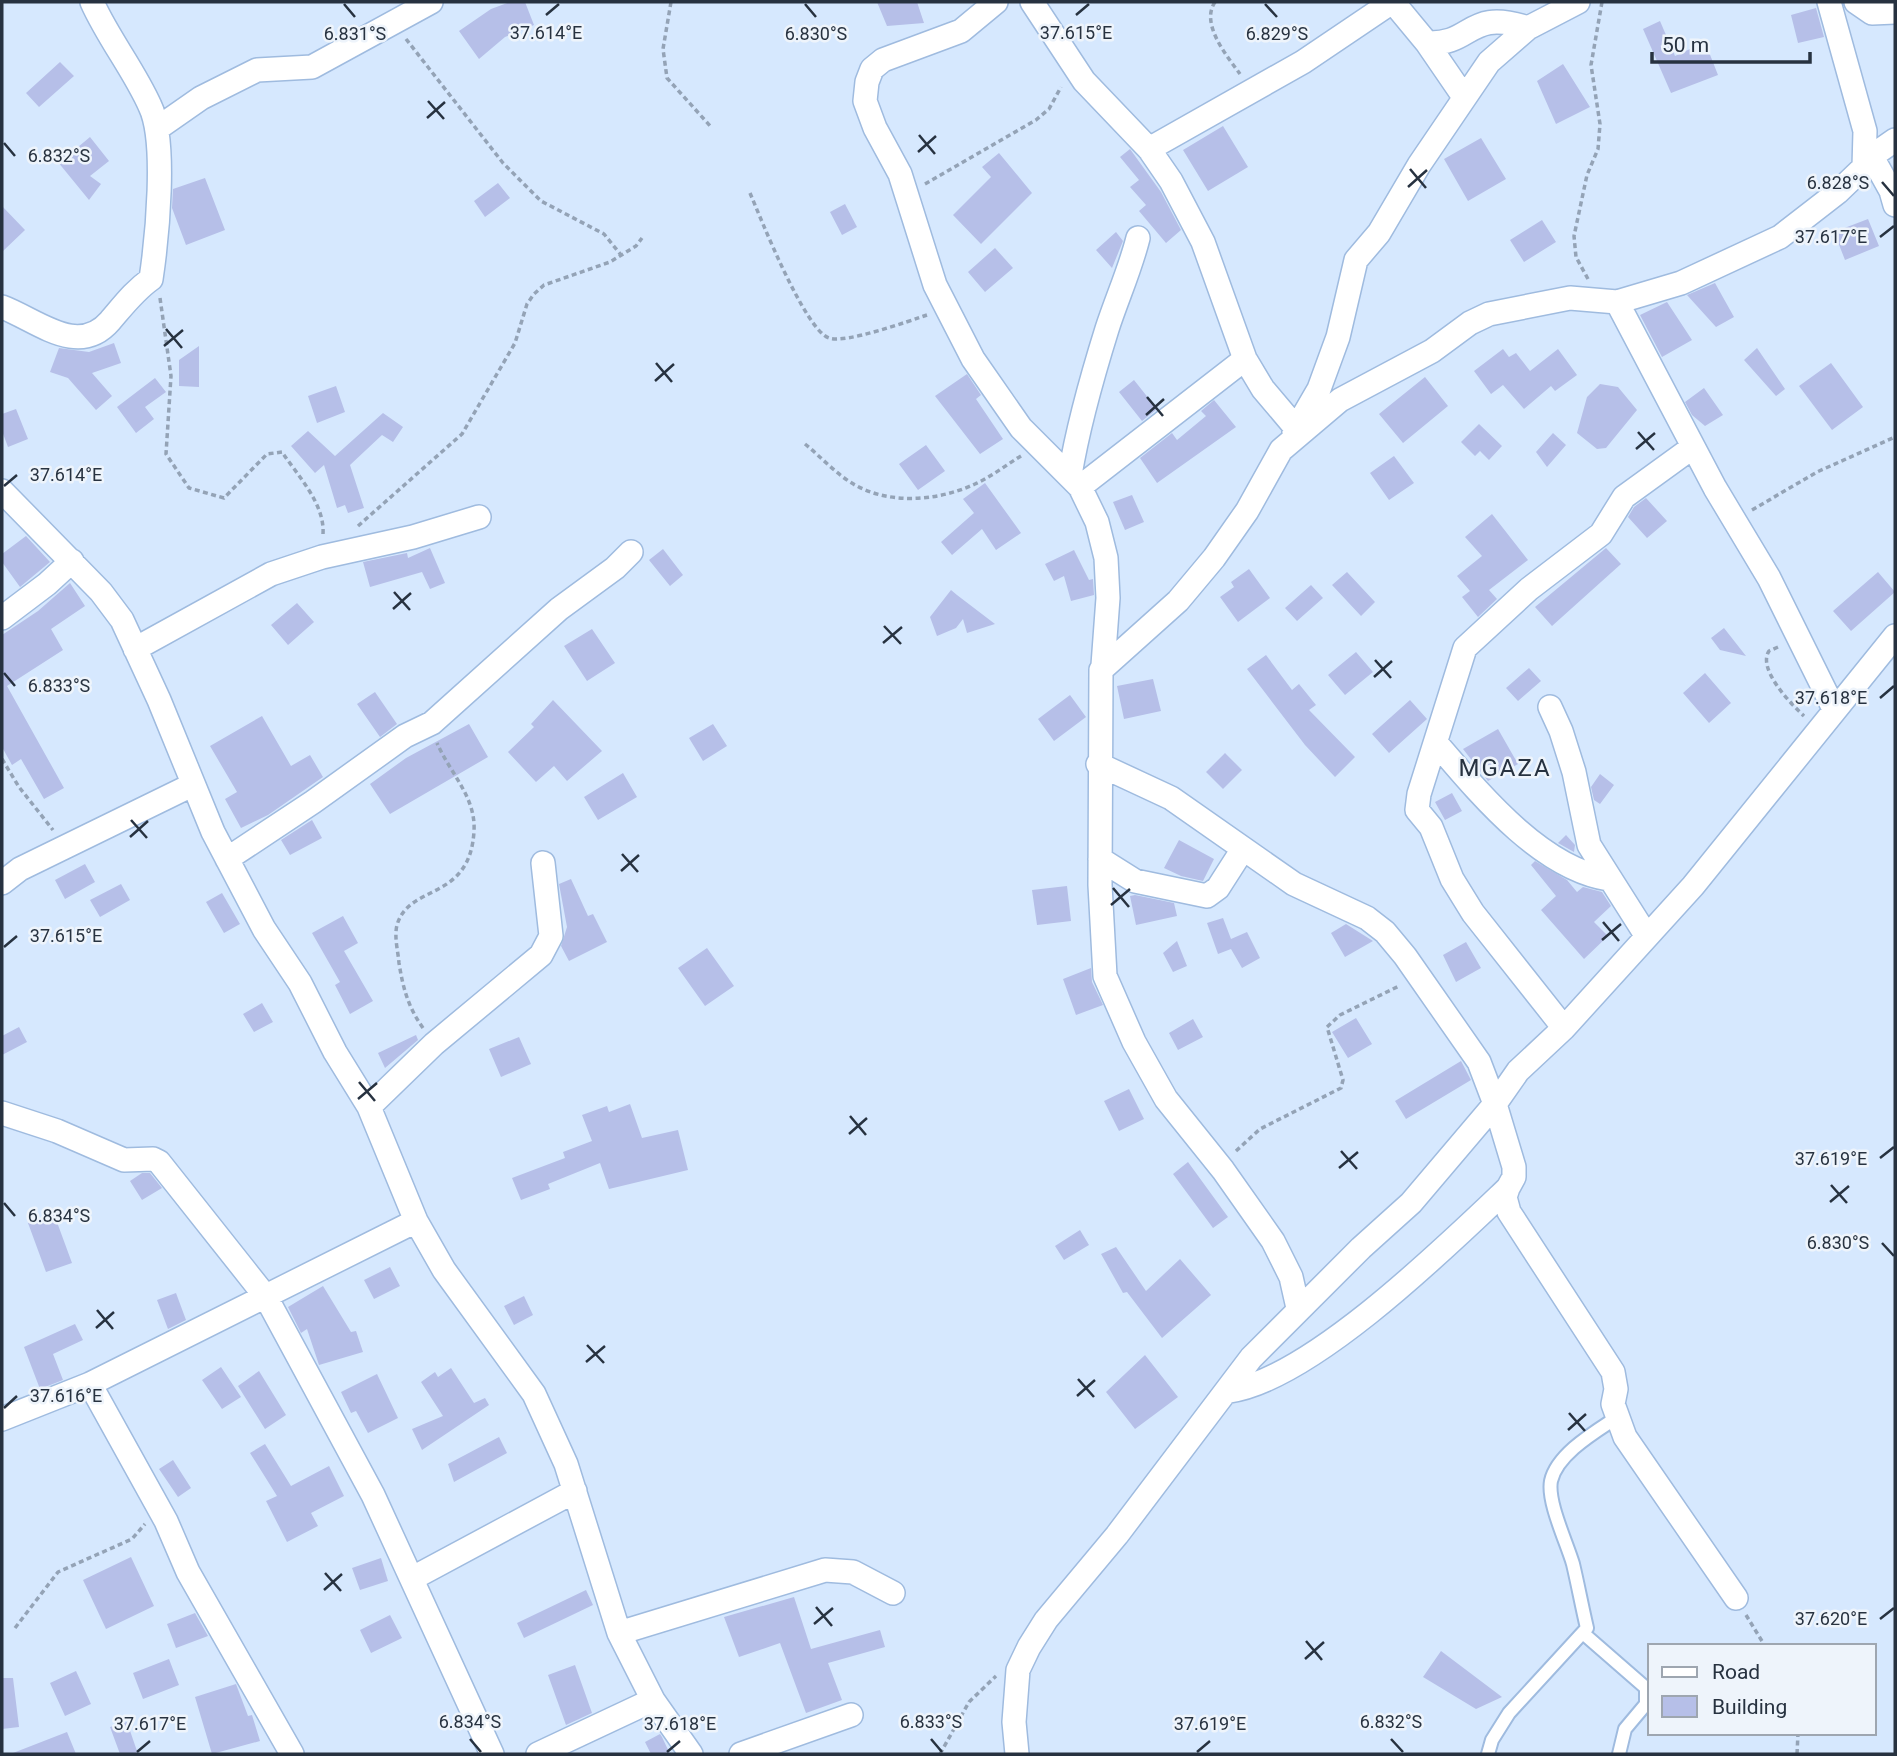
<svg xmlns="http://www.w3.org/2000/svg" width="1897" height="1756" viewBox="0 0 1897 1756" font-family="Roboto,sans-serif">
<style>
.building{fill:#b6bfe8}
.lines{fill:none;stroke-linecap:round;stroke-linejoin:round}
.service-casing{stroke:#9fbbdf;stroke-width:16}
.minor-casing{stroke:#9fbbdf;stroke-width:26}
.path{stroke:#94a3b6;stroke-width:3.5;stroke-dasharray:5 3.5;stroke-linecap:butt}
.service{stroke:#fff;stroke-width:12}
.minor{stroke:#fff;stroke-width:23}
.ticks{fill:none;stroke:#273240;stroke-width:2.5}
.labels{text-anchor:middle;stroke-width:5;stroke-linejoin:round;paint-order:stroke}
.quarter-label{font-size:24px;letter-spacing:2px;fill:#273240;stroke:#eef4fb}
.ticks-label{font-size:18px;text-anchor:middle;fill:#273240;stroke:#eef4fb;stroke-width:5;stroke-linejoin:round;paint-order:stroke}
</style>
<rect width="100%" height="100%" fill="#d6e8fe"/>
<path class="building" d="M510 2H525L534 25 505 37 479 59 459 31 491 9Z
M877 2H917L924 23 887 26Z
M1816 8 1824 37 1798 43 1791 15Z
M1660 21 1675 56 1705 42 1718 75 1671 93 1643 29Z
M60 62 74 76 39 107 26 93Z
M1563 64 1590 107 1556 124 1537 81Z
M1223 126 1248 167 1208 191 1183 150Z
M90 137 109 161 90 176 101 184 89 200 53 156 58 151 66 157Z
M1481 138 1506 179 1468 201 1444 159Z
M1130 149 1161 192 1181 230 1166 243 1139 211 1146 205 1130 187 1139 180 1120 157Z
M999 153 1032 193 981 244 953 215 991 177 982 167Z
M205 178 225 230 186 245 172 208 173 189Z
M498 183 510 198 485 217 474 201Z
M845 204 857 227 842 235 830 212Z
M2 206 25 230 2 252Z
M1868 219 1879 246 1845 260 1834 232Z
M1542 220 1556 242 1524 262 1510 240Z
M1116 232 1123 241 1112 268 1096 250Z
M995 248 1013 268 985 292 968 272Z
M1715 283 1734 317 1716 327 1687 295Z
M1667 302 1692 340 1662 357 1640 315Z
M114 343 121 363 92 373 112 396 96 410 68 378 50 372 59 348 89 352Z
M199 346V387L179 386V360Z
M1757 348 1785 389 1776 396 1744 360Z
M1503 349 1509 357 1516 353 1530 371 1558 349 1577 375 1555 391 1551 386 1524 409 1503 385 1491 394 1474 371Z
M1831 363 1863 407 1832 430 1799 386Z
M967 374 981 395 976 399 1003 439 980 454 935 396Z
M1425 377 1448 406 1403 443 1379 414Z
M155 378 166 392 145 407 154 419 136 433 117 407Z
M1134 380 1157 409 1142 421 1119 392Z
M1600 384 1618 387 1637 410 1606 448 1597 449 1577 433 1587 397Z
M336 386 345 412 317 423 308 396Z
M1704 388 1723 415 1705 426 1692 415 1685 402Z
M1214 400 1236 427 1157 483 1140 458 1172 433 1177 440 1206 416 1201 411Z
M16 409 28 439 8 447 2 431V414Z
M383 413 403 427 393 442 382 435 350 465 364 508 348 513 345 505 337 508 324 465 315 473 291 446 308 431 335 456Z
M1479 424 1502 446 1489 460 1480 451 1475 456 1461 442Z
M1553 433 1566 445 1547 467 1536 452Z
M926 445 945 471 918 490 899 464Z
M1394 456 1414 483 1389 500 1370 473Z
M985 483 1021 533 996 550 982 529 952 555 941 542 974 513 963 499Z
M1132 495 1144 522 1125 530 1113 502Z
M1646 498 1667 521 1647 538 1628 517 1634 507Z
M1492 514 1528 560 1489 590 1497 599 1478 617 1462 597 1470 591 1457 576 1482 556 1465 537Z
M26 536 50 562 20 587 2 562V554Z
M430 548 445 583 430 589 422 572 370 587 363 562 407 553 408 558Z
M1606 548 1621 564 1552 626 1535 607Z
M663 549 683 575 670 586 649 560Z
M1074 550 1089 580 1093 579 1094 595 1071 601 1064 576 1054 581 1045 564Z
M1249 569 1270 598 1238 622 1220 597 1234 587 1231 582Z
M1347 572 1375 602 1361 616 1332 585Z
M1878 572 1895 592 1851 631 1833 611Z
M70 583 85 606 51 629 63 650 7 686 64 788 44 799 21 759 12 765 2 747V635L38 611Z
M1311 585 1323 598 1297 621 1285 608Z
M951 590 957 595 995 624 967 633 963 619 956 628 937 636 930 617Z
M297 603 314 622 288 645 271 625Z
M1724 628 1746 656 1720 650 1711 638Z
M592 629 615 663 587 681 564 646Z
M1356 652 1373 672 1345 695 1328 675Z
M1266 655 1292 690 1299 684 1316 705 1309 710 1355 757 1335 777 1305 745 1247 669Z
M1529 668 1541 681 1518 701 1506 688Z
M1705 673 1731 703 1709 723 1683 693Z
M1153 679 1161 711 1124 719 1117 686Z
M375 692 397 724 380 737 357 704Z
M1070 695 1086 717 1054 741 1038 719Z
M553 700 602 751 567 781 554 766 536 782 508 752 534 727 531 724Z
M1410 700 1427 719 1389 753 1372 734Z
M262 716 291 766 310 755 323 777 268 815 241 828 225 799 237 792 210 746Z
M469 724 488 757 390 814 370 784 406 758Z
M713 724 727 746 703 761 689 738Z
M1498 729 1518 764 1488 781 1463 749Z
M1225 753 1242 770 1223 789 1206 772Z
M623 773 637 797 598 820 584 797Z
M1600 774 1614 785 1600 804 1594 800 1591 787Z
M1452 793 1462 811 1445 820 1435 802Z
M312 820 322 838 290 855 281 840Z
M1566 835 1575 845 1574 852 1558 843Z
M1179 840 1214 859 1203 881 1181 876 1164 868Z
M1535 861 1567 880 1577 892 1583 887 1602 892 1611 906 1594 922 1608 936 1584 959 1541 910 1556 896 1531 865Z
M85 864 95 882 65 899 55 880Z
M571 879 588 916 593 914 607 942 569 961 561 946 567 927 559 884Z
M121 884 130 900 100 917 90 900Z
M1067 886 1071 921 1037 925 1032 890Z
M222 893 240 924 224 933 206 902Z
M1135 895 1174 903 1177 916 1136 925 1130 896Z
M343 916 358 943 344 951 373 1001 350 1014 335 985 340 982 312 933Z
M1223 918 1231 939 1247 932 1260 958 1242 968 1231 949 1218 954 1207 923Z
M1346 924 1373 941 1345 957 1331 933Z
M1177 941 1187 966 1173 972 1163 953Z
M1466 942 1481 968 1456 982 1443 955Z
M707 948 734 986 705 1006 678 968Z
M1091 968 1092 982 1103 1005 1076 1015 1063 979Z
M262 1003 273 1022 254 1032 243 1014Z
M1356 1018 1372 1044 1348 1058 1332 1032Z
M1193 1019 1203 1037 1178 1050 1169 1033Z
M19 1027 27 1042 2 1055V1036Z
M416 1035 418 1040 385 1068 378 1053Z
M519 1037 531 1064 501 1077 489 1049Z
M1461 1061 1471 1080 1406 1119 1395 1101Z
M1129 1089 1144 1119 1119 1131 1104 1101Z
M630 1104 642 1138 678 1130 688 1170 609 1189 600 1163 548 1184 550 1189 521 1200 512 1178 565 1158 563 1152 592 1141 582 1115 607 1106 609 1112Z
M1188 1162 1228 1217 1213 1228 1173 1174Z
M142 1173H150L162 1188 142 1200 130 1181Z
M54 1214 72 1263 46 1272 28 1223Z
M1080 1230 1089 1245 1064 1260 1055 1246Z
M1116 1247 1146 1291 1180 1259 1211 1295 1162 1338 1127 1292 1123 1293 1101 1254Z
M390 1267 400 1286 374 1299 364 1280Z
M323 1286 351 1332 356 1331 363 1352 319 1365 307 1329 301 1333 288 1307Z
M176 1293 186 1320 168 1329 157 1300Z
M524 1296 533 1315 514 1325 504 1306Z
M75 1324 83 1340 53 1354 63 1380 40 1389 24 1347Z
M1145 1355 1178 1397 1135 1429 1106 1392Z
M221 1367 241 1397 222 1409 202 1380Z
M451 1368 474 1403 485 1398 489 1405 422 1450 412 1429 443 1416 421 1382 435 1372 438 1377Z
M259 1371 286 1415 265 1429 238 1386Z
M377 1374 398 1418 368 1433 356 1411 351 1413 341 1392Z
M499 1437 507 1453 454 1482 448 1464Z
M265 1444 291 1486 329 1466 344 1496 311 1513 318 1526 287 1542 266 1501 277 1496 250 1453Z
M173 1460 191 1488 178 1497 159 1469Z
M131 1557 154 1606 106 1629 83 1580Z
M381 1558 388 1581 360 1590 352 1568Z
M586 1590 593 1605 524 1638 517 1623Z
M794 1597 811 1649 880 1630 885 1647 828 1663 842 1700 806 1713 780 1643 739 1657 724 1617Z
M195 1613 208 1636 176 1648 167 1624Z
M390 1615 402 1638 371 1653 360 1630Z
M1441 1651 1502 1697 1476 1709 1423 1677Z
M169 1659 179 1685 143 1699 133 1673Z
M575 1665 592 1713 566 1725 548 1675Z
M76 1671 91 1704 65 1716 50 1683Z
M2 1678H13L19 1727 2 1729Z
M236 1684 248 1716 252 1715 260 1741 212 1754 195 1697Z
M127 1722 138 1754H120L110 1727Z
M67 1732 76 1754H13V1753Z
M660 1734 662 1737 670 1754H651L645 1742Z"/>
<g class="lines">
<defs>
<path id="service" d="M1584 1634 1646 1688V1704L1625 1729 1619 1754
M1488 1754 1492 1740 1509 1713 1587 1628C1582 1607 1578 1585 1573 1564 1567 1543 1547 1502 1551 1481 1557 1454 1595 1432 1616 1418"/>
<path id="minor" d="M996 2 961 31 883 60 872 69 867 82 865 101 875 128 900 174 935 285 973 359 1021 428 1080 487 1097 522 1106 558 1108 598 1103 665
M1032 2 1084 81 1149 149 1171 181 1203 242 1245 359 1263 389 1296 428
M1393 2 1427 43 1464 97
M1856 2 1872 13 1895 12
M1427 43C1474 45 1467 8 1528 28
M158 128 201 98 257 70 312 67 431 2
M1866 146 1891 191 1895 205
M1149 149 1303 62 1392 2
M1872 156 1895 140
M1617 302 1715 488 1769 578 1834 709
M2 307C37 320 78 358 110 321 123 306 134 291 151 279 157 239 167 141 150 106 134 70 108 38 92 2
M1294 432 1319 389 1338 337 1356 260 1379 233 1419 165 1489 62 1528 28 1578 2
M1070 475C1078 426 1092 377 1107 329 1117 298 1130 270 1138 238
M1080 487 1245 359
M2 491 101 592 122 620 159 700 213 832 264 929 300 983 335 1052 369 1107 416 1221 444 1270 534 1394 566 1464 619 1633 653 1700 691 1754
M2 618 47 584 72 561
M135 649 271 574 322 557 413 537 479 517
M1550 707 1561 731 1574 772 1589 845 1646 935
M1437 744C1479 793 1541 869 1609 879
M1098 764 1171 798 1294 884 1367 918 1385 932 1405 956 1479 1062 1495 1104 1514 1167V1177L1508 1188C1447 1246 1310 1380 1229 1391
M227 859 313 802 405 736 432 723 559 609 615 568 631 552
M1100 859 1135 881 1207 896 1218 888 1243 849
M2 883 20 869 192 785
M1564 1028 1473 913 1452 879 1431 827 1417 810 1419 794 1465 648 1529 589 1601 534 1624 497 1693 447
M369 1107 434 1044 541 955 551 936 543 863
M2 1113 57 1131 124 1160 153 1159 159 1162 266 1297 373 1495 492 1754
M1508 1188 1505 1197 1509 1212 1613 1372 1616 1389 1613 1404 1625 1437 1736 1598
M1298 1308 1291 1277 1273 1241 1223 1170 1166 1099 1134 1042 1105 976 1100 885 1101 670 1178 601 1214 558 1247 511 1281 450 1340 400 1432 351 1470 323 1489 314 1570 298 1617 302 1681 283 1780 237 1838 192 1864 167 1865 131 1829 2
M90 1384 166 1521 188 1572 292 1754
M2 1419 90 1384 416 1221
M413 1578 575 1491
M619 1633 825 1570 853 1572 893 1593
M538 1754 653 1700
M741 1754 851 1715
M1017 1754 1014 1722 1018 1670 1029 1647 1046 1620 1117 1535 1251 1358 1361 1248 1411 1203 1495 1104 1518 1071 1564 1028 1693 886 1895 636"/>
</defs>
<use href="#service" class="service-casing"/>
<use href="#minor" class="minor-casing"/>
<path class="path" d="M671 2 663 49 667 78 712 128
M1215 2C1200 24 1227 56 1240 74
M406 39 503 163 541 201 604 234 621 255
M925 184 1036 120 1049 109 1061 87
M750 193C761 219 805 330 829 338 845 344 909 321 927 315
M1588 279 1576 257 1574 236 1587 175 1598 149 1600 124 1591 65 1602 2
M160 298 171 376 166 454 189 488 224 498 267 454 282 452C298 476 325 504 323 534
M805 444C821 457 837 475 855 485 891 505 938 501 975 484 991 477 1006 465 1021 456
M1752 510 1817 472 1895 437
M358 526 462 434 515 343 527 304 534 294 544 285 610 262 636 246 642 238
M1778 647 1769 651C1757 669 1791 704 1804 716
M2 759 19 787 53 830
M423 1028C408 1007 403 988 399 963 398 951 394 937 397 925 409 883 470 902 474 831 476 797 450 773 437 743
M1236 1151 1260 1129 1341 1088 1343 1080 1327 1027 1340 1015 1399 986
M1746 1615 1765 1646
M15 1628 58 1572 132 1539 145 1524
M940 1754 969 1702 996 1676
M1797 1754 1798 1733"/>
<use href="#service" class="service"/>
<use href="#minor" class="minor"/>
</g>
<path class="ticks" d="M344 4 355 17M805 4 816 17M1265 4 1277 17M546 15 559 4M1076 15 1089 4M428 101 444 119M427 118 445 102M919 135 935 154M4 143 15 156M918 152 936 136M1410 169 1426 188M1882 182 1894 196M1408 187 1427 170M1880 237 1894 226M166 329 182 348M164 346 183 330M656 363 672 382M655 381 674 364M1147 397 1163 416M1146 415 1164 399M1638 432 1654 450M1636 449 1655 433M4 486 17 475M394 592 410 610M393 609 411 593M884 626 901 644M883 643 902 627M1375 660 1391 678M4 673 15 686M1374 677 1392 661M1880 698 1894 686M131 820 147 838M130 837 148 821M622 854 638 872M621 871 639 855M1113 888 1129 907M1111 905 1130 889M1603 922 1619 941M1602 940 1621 924M4 947 17 936M359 1082 375 1101M358 1099 377 1083M850 1116 866 1135M849 1134 867 1118M1341 1151 1357 1169M1880 1158 1894 1147M1339 1168 1358 1152M1831 1185 1847 1203M1830 1202 1849 1186M4 1203 15 1216M1882 1243 1894 1256M97 1310 113 1329M96 1328 114 1312M587 1345 604 1363M586 1362 605 1346M1078 1379 1094 1397M1077 1396 1095 1380M4 1408 17 1396M1569 1413 1585 1431M1568 1430 1586 1414M325 1573 341 1591M324 1590 342 1574M816 1607 832 1626M1880 1619 1894 1608M814 1624 833 1608M1306 1641 1322 1660M1305 1659 1324 1642M470 1739 481 1752M931 1739 942 1752M1391 1739 1403 1752M137 1752 150 1741M667 1752 680 1741M1197 1752 1210 1741"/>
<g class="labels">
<g class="quarter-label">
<text x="1505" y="776">MGAZA</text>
</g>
</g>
<g class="ticks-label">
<text x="546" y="39">37.614°E</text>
<text x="1076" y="39">37.615°E</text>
<text x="355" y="40">6.831°S</text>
<text x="816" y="40">6.830°S</text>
<text x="1277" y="40">6.829°S</text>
<text x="59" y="162">6.832°S</text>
<text x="1838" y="189">6.828°S</text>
<text x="1831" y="243">37.617°E</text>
<text x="66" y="481">37.614°E</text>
<text x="59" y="692">6.833°S</text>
<text x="1831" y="704">37.618°E</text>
<text x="66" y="942">37.615°E</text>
<text x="1831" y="1165">37.619°E</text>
<text x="59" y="1222">6.834°S</text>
<text x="1838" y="1249">6.830°S</text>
<text x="66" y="1402">37.616°E</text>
<text x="1831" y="1625">37.620°E</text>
<text x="470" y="1728">6.834°S</text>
<text x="931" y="1728">6.833°S</text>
<text x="1391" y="1728">6.832°S</text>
<text x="150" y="1730">37.617°E</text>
<text x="680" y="1730">37.618°E</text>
<text x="1210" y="1730">37.619°E</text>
</g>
<rect width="1897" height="1756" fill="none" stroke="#273240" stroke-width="7"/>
<rect x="1648" y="1644" width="228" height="91" fill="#eef4fb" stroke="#9ea6b0" stroke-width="2"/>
<rect x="1662" y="1667" width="35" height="10" fill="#ffffff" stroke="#9ea6b0" stroke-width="2"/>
<text x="1712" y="1679" font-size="21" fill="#273240">Road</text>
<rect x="1662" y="1696" width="35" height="21" fill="#b6bfe8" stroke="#9ea6b0" stroke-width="2"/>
<text x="1712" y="1714" font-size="21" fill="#273240">Building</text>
<path d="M1652 52v10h158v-10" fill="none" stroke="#273240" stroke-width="3.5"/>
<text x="1662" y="52" font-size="21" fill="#273240" stroke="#eef4fb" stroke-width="5" paint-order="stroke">50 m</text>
</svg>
